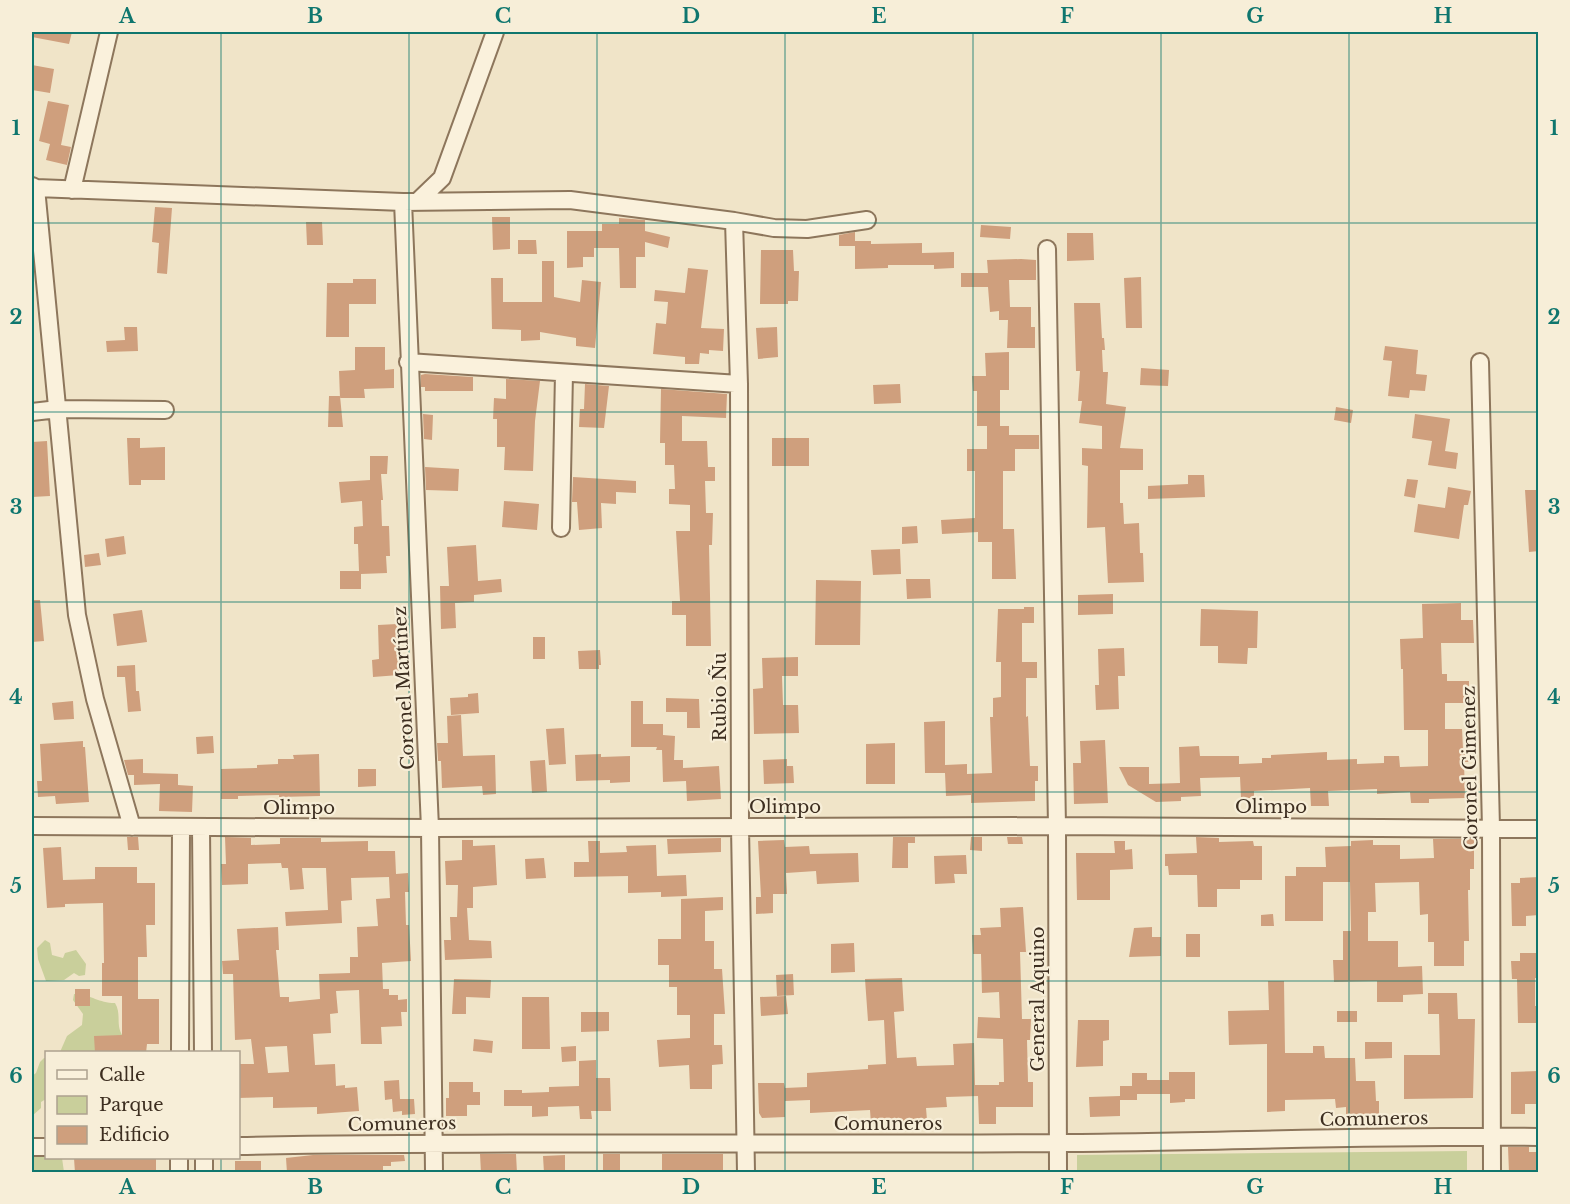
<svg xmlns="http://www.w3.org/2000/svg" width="1570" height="1204" viewBox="0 0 1570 1204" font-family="'Libre Baskerville',serif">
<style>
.green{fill:#c9cf9b}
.building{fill:#cf9f7d;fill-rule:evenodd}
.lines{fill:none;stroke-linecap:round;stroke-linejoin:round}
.minor-casing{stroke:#8d765c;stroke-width:20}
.minor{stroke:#faf1dc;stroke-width:16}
.grid{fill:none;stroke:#0f766e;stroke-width:1.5;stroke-opacity:0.55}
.labels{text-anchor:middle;stroke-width:4.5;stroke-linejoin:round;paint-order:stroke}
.street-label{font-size:18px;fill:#3d2e20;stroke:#f7eed8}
.neatline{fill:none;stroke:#0f766e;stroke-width:2}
.grid-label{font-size:20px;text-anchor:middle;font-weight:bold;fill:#0f766e}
</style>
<rect width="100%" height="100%" fill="#f0e4c8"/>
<path class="green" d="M45 940 50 943 52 955 63 958 65 953 76 950 86 964 85 975 79 976 74 973 64 980 46 981 38 959 37 948Z
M74 994C93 995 98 1003 115 1003 122 1014 115 1026 123 1036L113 1052H60L67 1036 82 1025 83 1014 73 1000Z
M44 1058H46V1099L41 1102V1108L32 1116V1123V1076L36 1073 40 1062Z
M46 1144V1158H62L64 1172H32V1153Z
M1467 1151V1172H1077V1155Z"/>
<path class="building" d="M32 32H72L69 44 32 37Z
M32 65 54 69 50 93 32 90Z
M48 101 69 105 61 145 71 147 67 165 46 160 50 144 39 141Z
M155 207 172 208 167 274 157 273 159 243 152 242Z
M492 217H510V249L493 250Z
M619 218 645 220V231L670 237 668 248 645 242V257H636V288H620L619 248H594V257H583V267L567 268V231H602V224H619Z
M306 222H322L323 245H307Z
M981 225 1011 227 1010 239 980 237Z
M855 232V241H871V244L922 243V253L954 252V268L934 269V265H888V268L855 269V246H839V235Z
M1067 233H1093L1094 260 1067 261Z
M518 240H536L537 254H518Z
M761 250H793L794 271H799L798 301H788V304H760Z
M1021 259 1036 260V280H1009L1010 307H1031V327H1035V348H1007L1008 320H999V311L990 312 988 287H961V273H988L987 260Z
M542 261H554V297L580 302 582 280 601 282 595 348 576 346V338L540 332V340L521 341V330L492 329 491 278H503V302H542Z
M688 268 708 270 701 328 724 329 723 351 709 350V354L700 353 699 364H685V357L653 354 656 323 666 324 668 302 654 301 655 290 685 293Z
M1141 277 1142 328H1126L1124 278Z
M353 279H376V304H349V337H326L327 283H353Z
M1074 303H1100L1102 338H1104L1105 350H1102L1103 372H1108L1106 404 1126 407 1120 448 1143 449V470H1120V503H1123L1124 524 1139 523 1140 553H1143L1144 582 1108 583 1105 527 1087 528 1088 466 1082 465V448L1102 449V426L1079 423 1082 401H1078L1080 371H1076Z
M124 327H137L138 351 107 352 106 341 125 340Z
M777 327 778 357 758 359 756 328Z
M1385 346 1418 350 1416 374 1427 375 1425 391 1410 390 1409 398 1388 396 1392 361 1383 360Z
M355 347H385V370L394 369V388L364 389 365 398H340L339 371 355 370Z
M1009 352V390H1000V426H1009V435H1039V449H1015V471H1003V529H1014L1016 579H992V542H978V532L942 534 941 520 975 518V471H967V449H987V426H977V391H973L972 376H986L985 353Z
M1141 368 1169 370 1168 386 1140 385Z
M425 374 473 377V391H425V387H421V375Z
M506 379 540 381 535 421 533 471 504 470 505 447H497V419H493L494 398 506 399Z
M585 384 609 386 604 428 579 427 580 409H584Z
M900 384 901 403 874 404 873 385Z
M661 389 727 394 726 418 682 416V441H707L708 467H715V481H705L706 513H713L712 545H709L711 646H686V615H672V601H680L676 531H690V505L669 504V489H675L674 465H665V443H660Z
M329 396H340L343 427H328Z
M1336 407 1353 410 1351 423 1334 420Z
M423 414 433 415 432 440 424 439Z
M1415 414 1450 419 1445 451 1458 453 1456 469 1428 465 1432 441 1412 438Z
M127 438H140V448L165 447V480H141V485H129Z
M772 438H809V466H772Z
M47 441 50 496 32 497V442Z
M370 456H388L387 474H381L383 500H381L382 526H389L390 556H386L387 573 361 574V589H340V571H359L358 544H354V527L363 526 362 501 341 503 339 482 370 480Z
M425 467 459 469 458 491 426 490Z
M1188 475H1204L1205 497 1148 499V486L1188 484Z
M573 477 636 481V493L616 492V504L601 503 602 528 579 530 577 502H572Z
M1407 479 1418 480 1415 498 1404 496Z
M1448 487 1471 491 1468 505H1464L1459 539 1414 532 1418 504 1445 508Z
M1525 490H1539V551L1529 552Z
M504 501 539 504 537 530 502 527Z
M917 526 918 543 902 544V527Z
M124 536 126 554 107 557 105 539Z
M476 545 478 581 501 579 502 592 474 595V602L455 603 456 628 441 629 440 586H449L447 547Z
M900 549 901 574 873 575 871 550Z
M99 553 101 565 85 567 84 555Z
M906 579H930L931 598 907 599Z
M816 580 861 581 860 645H815Z
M1113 594V614L1078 615V595Z
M32 600H40L44 641 32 642Z
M1461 603V620H1473L1474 643H1441L1442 674H1447V681H1469V703H1445V729H1462L1463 749H1472V762H1464L1465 798 1429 799V803H1411L1410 792 1377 794V789L1328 791 1329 806H1311L1310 788 1254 791V798H1241L1240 777 1200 778 1201 796 1181 797V801L1156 802 1128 785 1119 767H1149V784L1180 783 1179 747 1199 746 1200 756H1239V764L1262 763V758H1271V755L1327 752V760L1357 759V764L1384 763V756H1399L1400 767 1428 766V730H1404L1403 669H1401L1400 639 1423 638 1422 604Z
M1024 607H1034V623H1022V662H1037V678H1026V717L1028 716 1030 766H1038V781H1035V801L971 803V795L946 796 945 773H925L924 722 945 721V768V765L967 764V774L992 773 990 717H993V698L1001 697V662H996L998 609H1024Z
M1201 609 1258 611 1257 648H1248L1247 664 1218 663V646H1200Z
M142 610 147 642 117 646 113 614Z
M397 624 398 643H396L399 675 373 677 372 660 379 659 378 625Z
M533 637H545V659H533Z
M1124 648 1125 676H1118L1119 709 1096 710 1095 685H1099L1098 649Z
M600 650 601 665H599V669H579L578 651Z
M798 657V676H782L783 705H798L799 733 754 734 753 689 763 688 762 658Z
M135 665 136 691H139L141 711 128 712 125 677H117V666Z
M478 693 479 713 451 715 450 698 468 697V694Z
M666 698 699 699 700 728H687V712H666Z
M73 701 74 719 54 720 52 703Z
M631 701H643V724H663V735L675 736 674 760H683V768L719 766 721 799 687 801 686 781 663 782 662 750H656L657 747H631Z
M461 715 463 756 495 755 496 794 483 795 482 786 442 788 441 761H438L437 743H448L447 716Z
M564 728 566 764 549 765 546 729Z
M213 736 214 753 197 754 196 737Z
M1105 740 1108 803 1074 804 1073 763H1081L1080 741Z
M83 741V747H85L89 802 56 804 55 796 38 797 37 781H42L40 744Z
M895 743V784H866V744Z
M319 754 320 796 279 797V795L238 796V799H221V769L257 768V765L278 764V759H294L293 755Z
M601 754V757L630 756V782L610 783V780L576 781 575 755Z
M143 759V773L178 774V785L193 786 192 812 159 811 160 784 134 785V775H128L124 760Z
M787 759V766H793L794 783 764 784 763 760Z
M545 760 547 792 532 793 530 761Z
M358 769H376V786L358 787Z
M127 837H138L139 850H128Z
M225 837 251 838V845L280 844V838H321V842L368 841V851H395L396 874 408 873 409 892H405L406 925H409L411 961 382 963 383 989H389V995H398V1000L407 999V1012H401L402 1026 381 1027 382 1044H361L359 990 336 991 338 1013 330 1014 331 1033 313 1034 315 1065 335 1064 336 1086 345 1085V1088L357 1087 359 1111 317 1114V1107L273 1108V1097L238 1098V1064H254L251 1039 235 1040 233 974H223L222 961 239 960 237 929 278 927 279 950H276L280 997H289V1002L320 999 319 974 350 973V957H358L357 927 378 926 376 899 390 898 389 877 351 878 352 900 341 901 342 923 286 926 285 912 328 910 326 868H302L304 889 290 890 288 868H282L281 863 248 864V884L222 885 221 864H226ZM287 1046 289 1072 268 1073 265 1047Z
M893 837H915V843H908V868H892Z
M971 837H982V851L970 850Z
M1007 837H1022L1023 844H1008Z
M1196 837 1219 838V842L1253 841 1254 846H1262V880H1240V889H1217V907H1198L1197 875H1169L1168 866H1165V854L1197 853Z
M721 838V852L668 854 667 839Z
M1433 839H1474V869H1470V890H1468L1469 941H1464V966H1434V942H1428V914L1420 915 1419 882 1375 883 1376 912H1368V941H1398V967L1422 966 1423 994 1403 995V1002H1377V981L1334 982 1333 960H1343V931H1351L1350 882H1323V921H1285V876H1296V867H1326L1325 847 1351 846V841L1373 840V845H1400V859L1434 858Z
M462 840H473V846L495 845 497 885 473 887V908H467L469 940 491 941 492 958 445 960 444 940H451L450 917H457L458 885H446L445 861 462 860Z
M784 840 785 847 809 846 810 854 858 853 859 882 817 884 816 871 786 873 787 894H773V913L756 914V897H761L758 841Z
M588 841H600V853L627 852 626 846 656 845 657 876 686 875 687 896 661 897V892L628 893V876L574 877V862H589Z
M1114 841H1125V850L1132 849 1133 869 1110 870V900H1077L1076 853H1115Z
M61 847 63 880 95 879V867H137V883H155V925H146L147 957H138V999H159V1044H147L146 1053H95L94 1036 122 1035V996H102V963H104L103 903 65 904V907L47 908 43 848Z
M966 855 967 874H954L955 883 935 884 934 856Z
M544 858 546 878 526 879 525 859Z
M1539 877V915L1526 916V926H1512L1511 883H1520V878Z
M723 897V910L705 911V941H714V969H722L725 1014H714V1045H722L723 1064 712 1065V1089H690L689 1065 659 1067 657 1040 690 1038V1015H677V987H669V965H658V939H681V899Z
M1023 907 1026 952H1020L1022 1019H1031L1030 1040H1027L1028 1082H1033V1107H996V1124H979L978 1096 946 1097 947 1107 926 1108 927 1120 871 1124 870 1110 810 1113V1100L785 1101V1117L762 1118 759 1113 758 1083H784L785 1088 807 1087V1073L868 1069V1065L886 1064 884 1020 868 1021 865 979 902 978 904 1011 894 1012 897 1058 916 1057 917 1066 954 1065 953 1044 974 1043 975 1085H999V1082H1004L1003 1039 977 1038 978 1017 1000 1018 999 992 982 993 981 954H973L972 935H981L980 928 1001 927 1000 908Z
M1273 914 1274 926H1261V915Z
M1152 927V937H1161V956L1129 957 1134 928Z
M1186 934H1200V957H1186Z
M854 943 855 972 831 973V944Z
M1520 953H1539V978H1535V1006H1539V1023H1518L1517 979H1512L1511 961H1520Z
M793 974 794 995 777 996 776 975Z
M454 979 491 980 490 998 466 997V1014H452Z
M1268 981H1284L1285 1053H1313V1046H1324L1325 1058H1355L1356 1081H1375L1376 1101H1379V1119L1346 1117V1107L1336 1108 1335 1099 1285 1100V1111L1267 1112V1044L1229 1045 1228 1011 1269 1010Z
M75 989H90V1006H75Z
M1428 993H1457L1458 1019H1475L1473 1098 1404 1099V1055H1440L1439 1014H1428Z
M786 996 788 1014 761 1016 760 997Z
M522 997H549L550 1049H522Z
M1337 1011H1357V1022H1337Z
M581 1012H609V1031L581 1032Z
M1078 1020H1109V1040L1103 1041V1066L1076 1067Z
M474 1039 493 1041 492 1053 473 1051Z
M1365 1042H1392V1058L1365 1059Z
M576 1046V1061L562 1062 561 1047Z
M596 1060V1078H610L611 1111H591L592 1119H580L579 1106 548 1107V1116L532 1117V1106H504V1090H522V1093L549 1092V1087L579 1086V1061Z
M1539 1071V1104H1525V1114H1511V1072Z
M1169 1072H1195V1099H1185V1102L1170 1103V1094H1137V1100H1120V1116L1090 1117 1089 1097 1120 1096V1086H1132V1073H1147V1080H1169Z
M399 1080 400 1099H414L415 1114 402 1115V1111L393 1112 392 1099 385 1100 384 1081Z
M449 1082H473V1092H480V1105H467V1116H446V1098H449Z
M1508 1147H1529V1152H1539V1173H1509Z
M480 1154H516L517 1173H481Z
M603 1154H620V1170H603Z
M662 1154H723V1173H662Z
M313 1155H404L405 1161 391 1162V1166H383V1173H287L286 1158Z
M565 1155V1173H544L543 1156Z
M74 1158H156V1173H75Z
M235 1161H261V1173H235Z"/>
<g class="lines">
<defs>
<path id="minor" d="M32 186 36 188 403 202 570 200 734 221 774 228 807 229 867 220
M36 188 77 615 95 699 132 827
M72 190 109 32
M403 202 430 828 434 1172
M417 202 442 178 495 32
M734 221 739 384 740 827 746 1172
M1047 249 1057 826 1058 1172
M408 362 739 384
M1480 362 1491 828 1492 1172
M32 412 58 409 165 410
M561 528 564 373
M32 826 430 828 1057 826 1538 829
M201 828 203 1052
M180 1052 181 828
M238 1146C511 1141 783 1145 1055 1143 1216 1142 1377 1135 1538 1137
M32 1147H46
M179 1172V1158
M204 1172V1158"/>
</defs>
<use href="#minor" class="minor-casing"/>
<use href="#minor" class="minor"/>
</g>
<path class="grid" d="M221 32V1052M409 32V1172M597 32V1172M785 32V1172M973 32V1172M1161 32V1172M1349 32V1172M32 223H1538M32 412H1538M32 602H1538M32 792H1538M32 981H1538M221 1158V1172"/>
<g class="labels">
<g class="street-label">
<text transform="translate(404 688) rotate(-93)" y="6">Coronel Martínez</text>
<text transform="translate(720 697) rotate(-90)" y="6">Rubio Ñu</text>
<text transform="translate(1470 768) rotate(-91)" y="6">Coronel Gimenez</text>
<text x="785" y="813">Olimpo</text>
<text x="1271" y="813">Olimpo</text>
<text x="299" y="814">Olimpo</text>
<text transform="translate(1038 999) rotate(-90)" y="6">General Aquino</text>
<text transform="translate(1374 1119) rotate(-1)" y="6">Comuneros</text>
<text transform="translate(402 1124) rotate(-1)" y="6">Comuneros</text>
<text x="888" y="1130">Comuneros</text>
</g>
</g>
<rect width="1570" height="1204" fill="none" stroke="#f7eed8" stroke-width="66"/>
<rect x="45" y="1051" width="195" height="108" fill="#f7eed8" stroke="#ada18e" stroke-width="1.5"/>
<rect x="57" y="1070" width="30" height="9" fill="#faf1dc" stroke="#ada18e" stroke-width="1.5"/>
<text x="99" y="1081" font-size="18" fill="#3d2e20">Calle</text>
<rect x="57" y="1096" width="30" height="18" fill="#c9cf9b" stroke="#ada18e" stroke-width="1.5"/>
<text x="99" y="1111" font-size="18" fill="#3d2e20">Parque</text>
<rect x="57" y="1126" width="30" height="18" fill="#cf9f7d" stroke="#ada18e" stroke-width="1.5"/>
<text x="99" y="1141" font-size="18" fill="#3d2e20">Edificio</text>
<rect x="33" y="33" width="1504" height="1138" class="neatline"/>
<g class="grid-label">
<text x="127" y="23">A</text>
<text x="315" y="23">B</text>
<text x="503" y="23">C</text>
<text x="691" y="23">D</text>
<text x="879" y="23">E</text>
<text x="1067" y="23">F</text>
<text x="1255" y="23">G</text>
<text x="1443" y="23">H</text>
<text x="16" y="135">1</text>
<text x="1554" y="135">1</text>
<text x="16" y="324">2</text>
<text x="1554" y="324">2</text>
<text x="16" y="514">3</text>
<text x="1554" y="514">3</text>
<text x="16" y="704">4</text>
<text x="1554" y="704">4</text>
<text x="16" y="893">5</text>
<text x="1554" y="893">5</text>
<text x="16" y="1083">6</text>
<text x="1554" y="1083">6</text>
<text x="127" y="1194">A</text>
<text x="315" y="1194">B</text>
<text x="503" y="1194">C</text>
<text x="691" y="1194">D</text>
<text x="879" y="1194">E</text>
<text x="1067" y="1194">F</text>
<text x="1255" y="1194">G</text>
<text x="1443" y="1194">H</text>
</g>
</svg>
